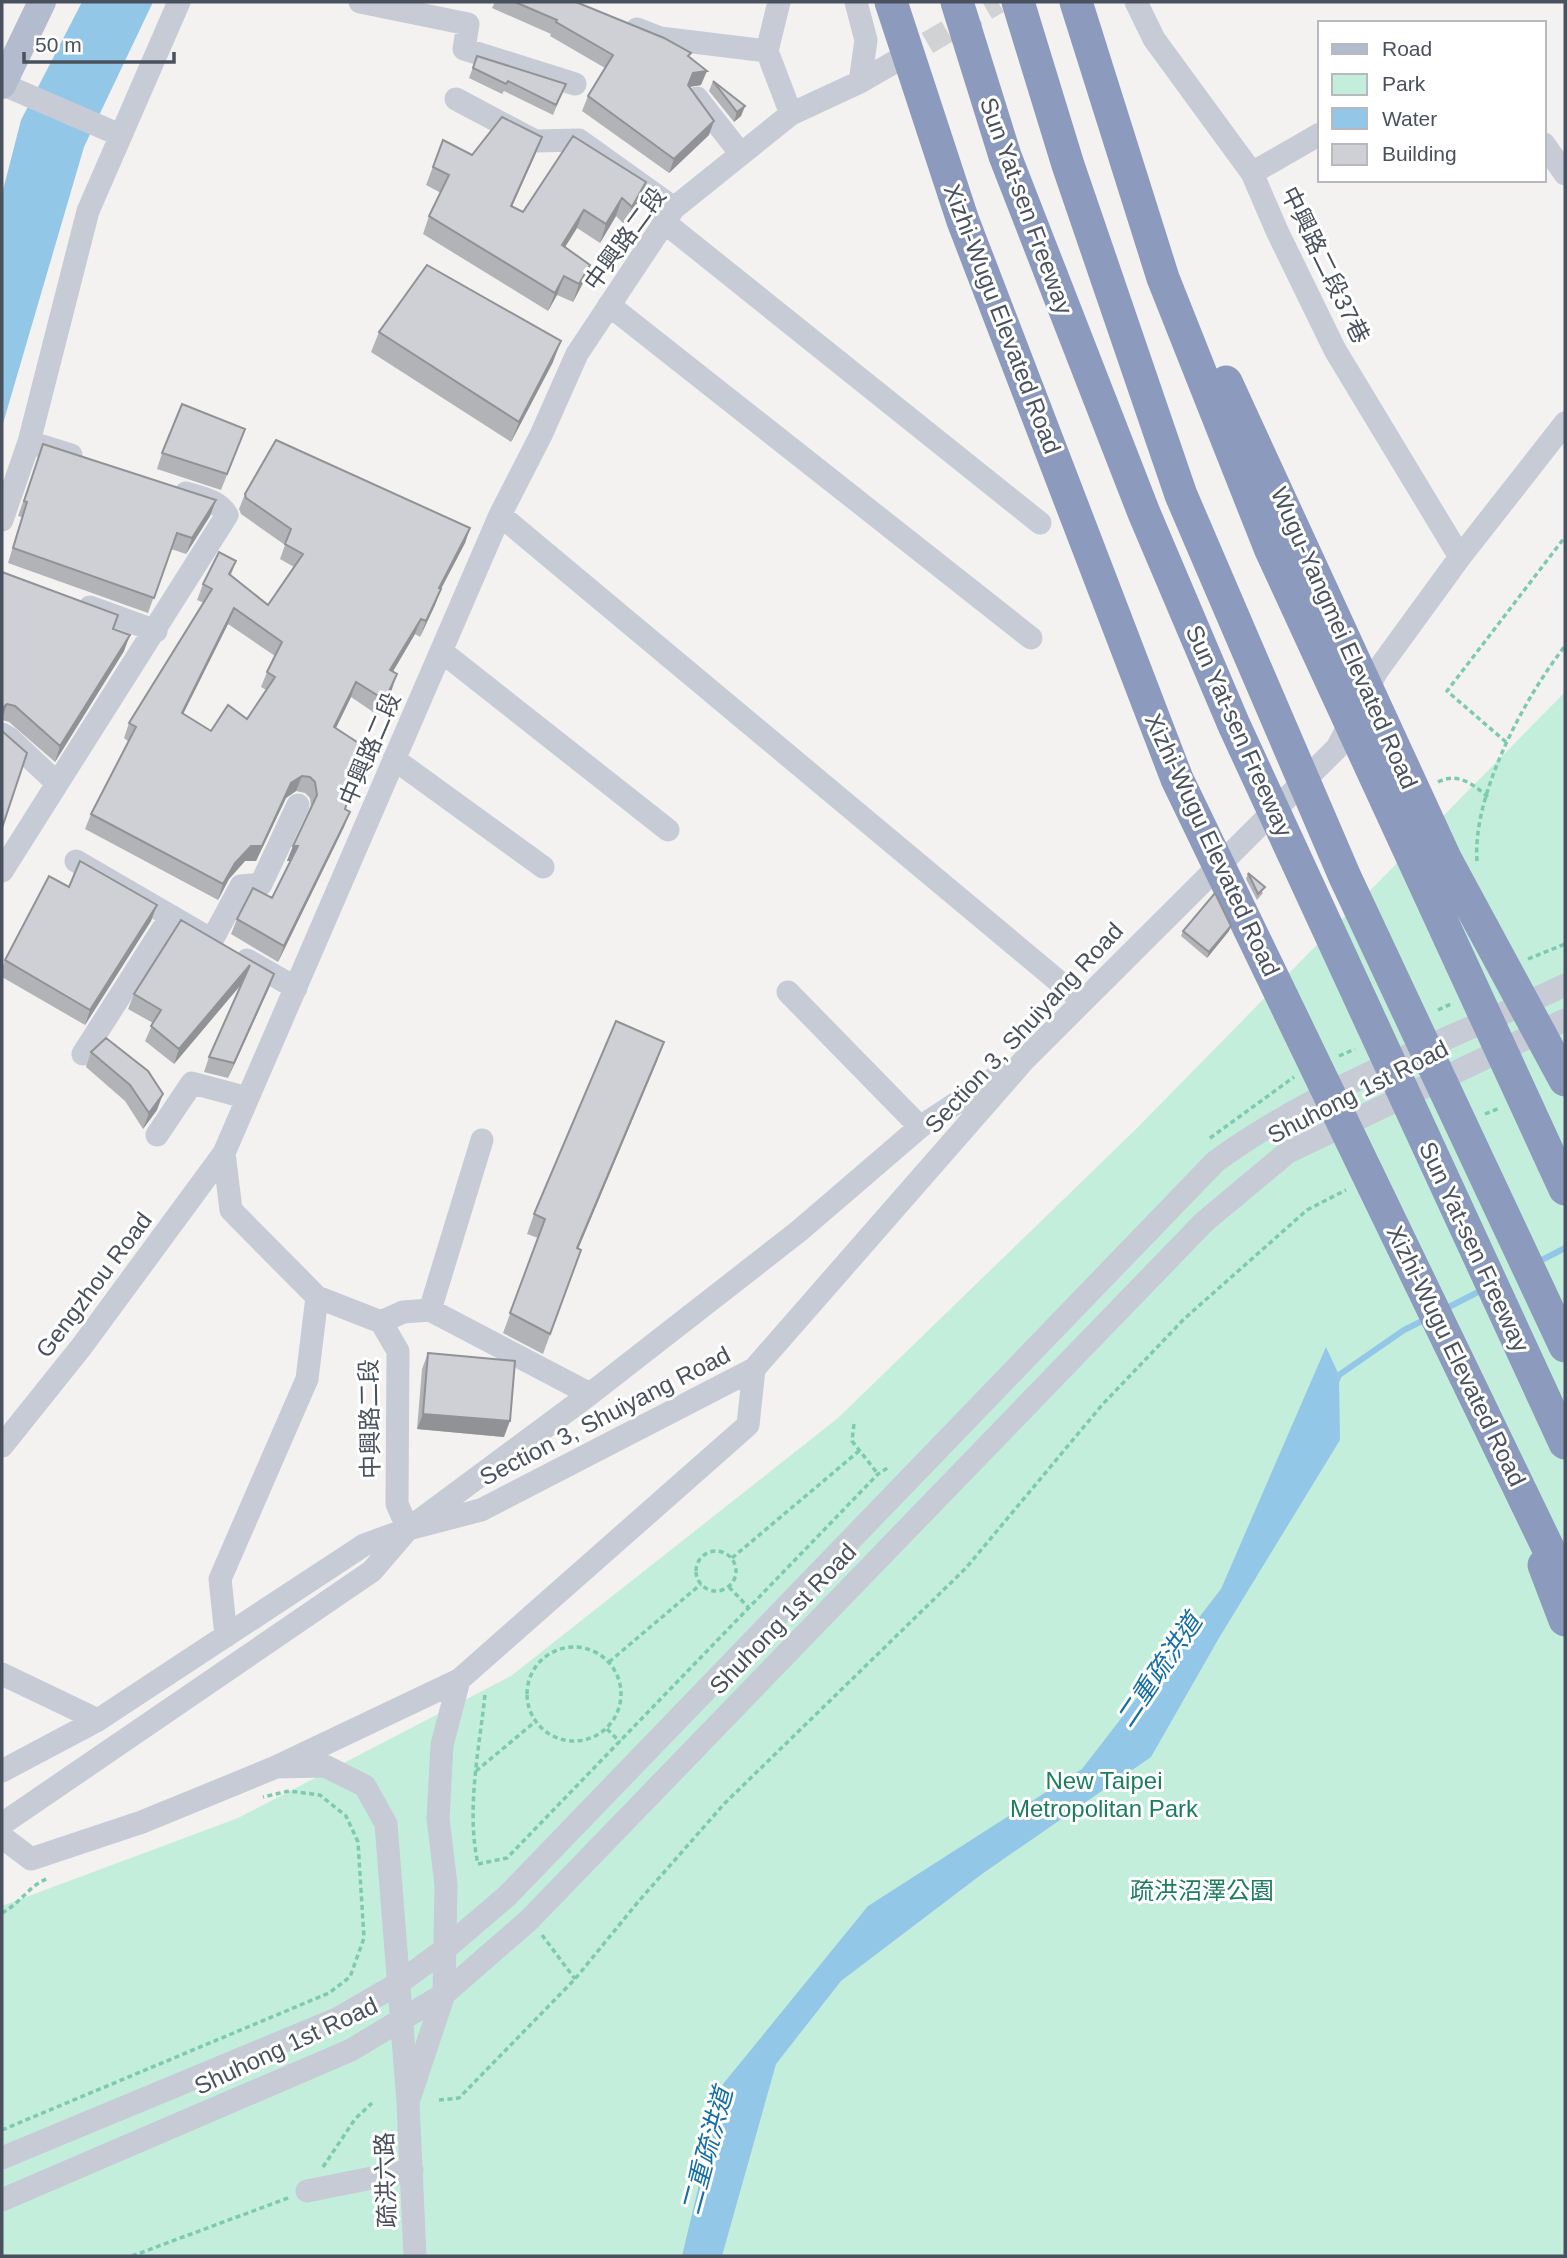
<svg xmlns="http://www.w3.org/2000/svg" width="1567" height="2258" viewBox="0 0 1567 2258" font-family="Helvetica,'Noto Sans TC',sans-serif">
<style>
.green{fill:#c3eedb}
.water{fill:#93c7e8}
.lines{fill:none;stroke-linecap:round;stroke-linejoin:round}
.stream{stroke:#93c7e8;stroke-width:6}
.minor-tunnel{stroke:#d1d2d4;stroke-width:23;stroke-dasharray:23 11;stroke-linecap:butt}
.path{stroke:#7dcab1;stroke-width:3.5;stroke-dasharray:5 3.5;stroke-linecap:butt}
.minor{stroke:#c6cbd5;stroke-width:23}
.major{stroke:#b3bcce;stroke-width:28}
.highway{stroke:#8c9bbd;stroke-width:33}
.wall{fill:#b1b3b7;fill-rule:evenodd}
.shaded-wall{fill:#909295}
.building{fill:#ced0d5;stroke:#909295;stroke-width:2;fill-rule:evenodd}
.labels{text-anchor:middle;stroke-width:6;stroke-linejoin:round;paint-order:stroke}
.street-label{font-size:24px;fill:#4a515e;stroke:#fff}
.park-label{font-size:24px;fill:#1d7d5e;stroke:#fff}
.water-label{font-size:26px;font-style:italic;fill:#156ea6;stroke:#fff}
</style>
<rect width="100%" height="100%" fill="#f3f2f1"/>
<path class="green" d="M1565 692V2256H2V1906L238 1818 511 1676 838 1418 1136 1129Z"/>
<path class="water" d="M82 2H153L84 147 2 427V194L21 120Z
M1326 1347 1339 1375 1340 1440 1219 1638 1151 1757 982 1874 841 1981 776 2064 722 2256H682L723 2084 868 1906 1082 1769 1221 1589Z"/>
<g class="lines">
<path class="stream" d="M1536 1263 1565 1248
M1445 1309 1482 1290
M1336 1382 1339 1375 1404 1330 1426 1319"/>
<path class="minor-tunnel" d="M898 60 998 2"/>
<path class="path" d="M1506 742 1447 691 1565 537
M1438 782C1458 772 1473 784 1488 797
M1477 861C1472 795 1525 697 1565 646
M1528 959 1565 944
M1438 1010 1453 1003
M1339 1056 1355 1049
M1485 1114 1500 1108
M1210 1138 1294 1077
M854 1424 852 1441 878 1474
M696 1571a20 20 0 1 1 40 0a20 20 0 1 1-40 0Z
M732 1558 859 1451
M729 1587 748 1607
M527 1694a47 47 0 1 1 94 0a47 47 0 1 1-94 0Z
M609 1662 701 1584
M485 1695C479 1750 466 1810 478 1864L507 1858 878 1474 889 1467
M607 1729 620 1742
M476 1771 536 1721
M2 1913C21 1903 29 1885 49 1878
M542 1935 575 1979
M439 2100 459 2098 575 1979 638 1902 724 1804 966 1568 1102 1405 1184 1319 1307 1210 1346 1190
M2 2130 329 1993 350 1977 364 1938 358 1842 346 1816 320 1795 289 1791 263 1797
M323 2167 355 2119 372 2103
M132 2256 288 2198"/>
<path class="minor" d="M360 2 468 24 464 49 575 84
M856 2 866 40 860 82
M1136 2 1154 39 1252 173 1277 231 1335 350 1460 557
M637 29 660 38 767 51 791 114
M767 51 779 2
M2 84 120 135
M697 98 741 154
M456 99 535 141 579 140 674 208
M1544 144 1565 174
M1252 173 1320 134
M664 222 1040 523
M609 305 1031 638
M29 442 71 455
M500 515 1082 1001
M2 520 29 442 88 211 179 2
M90 607 156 631
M441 651 668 830
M2 734 9 738 57 783
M394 759 543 867
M76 861 205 936
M2 871 227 515C218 500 202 498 186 493
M212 940 241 886 261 884 298 805
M247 960 296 988
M788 992 920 1127
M83 1054 171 916
M157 1135 192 1083 248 1098
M430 1310 482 1140
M381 1322 403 1312 430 1310 590 1394
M2 1446 82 1346 224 1153
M408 1529 397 1504 398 1351 381 1322 317 1297 231 1210 224 1153 500 515 541 435 577 354 674 208 791 114 860 82 898 60
M226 1636 220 1579 307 1379 317 1297
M2 1674 98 1720
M276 1767 325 1766 365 1786 386 1824 408 2102 415 2256
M2 1771 98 1720 364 1545 408 1529 481 1510 754 1369 1025 1059 1337 748 1377 671 1460 557 1565 423
M2 1824 372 1571 408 1529 590 1394 799 1231 920 1127 1002 1073
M2 1837 31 1859 142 1822 276 1767 459 1680
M408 2102 444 1994 446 1885 438 1818 442 1745 459 1680 748 1425 754 1369
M2 2158 339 2018 399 1983 445 1949 507 1896 1215 1162C1318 1086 1450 1040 1565 985
M307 2191 412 2170
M2 2200 351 2050 444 1994 529 1920 1204 1222 1288 1152 1565 1020"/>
<path class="major" d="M2 85 42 2"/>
<path class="highway" d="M891 2 963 221 1177 779 1565 1583
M957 2 1005 156 1144 513 1234 725 1565 1443
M1018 2 1068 165 1181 495 1345 877 1565 1346
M1076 2 1163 278 1270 548 1565 1189
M1226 382 1445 858 1565 1080
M1544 1565 1565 1620"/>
</g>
<path class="wall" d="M495 2H576L689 57 701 85 690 87 709 135 669 173 582 111 588 96 605 68 550 36 551 34 492 8Z
M477 56 566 84 553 115 504 91 502 94 469 78Z
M713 81 745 106 741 116 734 122 709 91Z
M573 136 639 200 625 225 616 216 600 243 577 228 565 247 590 265 583 283 573 302 557 295 548 311 423 234 429 216 441 193 426 185 443 140 472 155H535L512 206 523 212Z
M379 332 553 362 511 442 371 352Z
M43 444 216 500 210 516 186 554 171 549 148 613 8 563 22 517 18 516Z
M239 445 221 490 157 469 162 453Z
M245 494 470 528 465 543 441 589 435 605 420 637 415 634 393 671 392 689 379 716 351 697 336 728 345 809 344 827 278 962 231 934 237 919 272 898 290 861H287L293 846 311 807 310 798 305 793 296 791 286 798 256 861H245L229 879 218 900 85 829 91 814 129 742 124 738 129 723 204 603 197 600 203 584 236 561 231 575 268 605 294 567 280 559 285 545 241 514 239 509ZM228 624 275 656 267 672 261 687 266 690 247 719 211 731 183 714Z
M2 572 113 629 124 651 55 762 9 722 2 720Z
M1248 873 1263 893 1257 900 1246 879Z
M69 887 151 921 85 1025 2 977V969L5 960Z
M1183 931H1229L1207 958 1181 936Z
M274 974 269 988 228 1078 204 1072 209 1057 242 983 174 1064 145 1041 153 1023 128 1009 134 994Z
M106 1038 157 1110 143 1129 125 1101 86 1067 91 1052Z
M657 1061 578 1249 581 1250 543 1354 503 1333 538 1238 527 1234 534 1214Z
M428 1353 504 1437 417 1429 422 1369Z"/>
<path class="shaded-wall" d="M707 71 701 85 688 87 693 73Z
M745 106 741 116 734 122 737 112Z
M714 121 709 135 669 173 674 159Z
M542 137 535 155 504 224 511 206Z
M646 182 639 200 625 225 632 207Z
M622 198 616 216 600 243 606 224Z
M584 210 577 228 555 263 562 245Z
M590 265 583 283 573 302 579 284Z
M564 276 557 295 548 311 555 293Z
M561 341 553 362 511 442 519 422Z
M216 500 210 516 186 554 192 538Z
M470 528 465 543 433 604 439 588Z
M441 589 435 605 420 637 426 621Z
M234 608 228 624 176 728 182 713Z
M421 619 415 634 385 685 390 670Z
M130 635 124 651 55 762 60 746Z
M397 674 392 689 379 716 385 700Z
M356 682 351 697 329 742 334 727Z
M7 704 2 719V708Z
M302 776 296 791 286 798 256 861H245L229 879 218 900 223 884 235 863 291 783Z
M350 812 344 827 278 962 284 946Z
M293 846H298L292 861H287Z
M157 905 151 921 85 1025 90 1010Z
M1231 926 1229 931 1207 958 1209 952Z
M250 965 245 980 174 1064 179 1049Z
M274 974 269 988 228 1078 234 1063Z
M664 1042 657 1061 570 1268 577 1248Z
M163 1094 157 1110 143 1129 149 1113Z
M423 1414 510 1421 504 1437 417 1429Z"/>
<path class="building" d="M515 2H576L664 38 691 53 688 56 707 71 693 73 688 85 714 121 674 159 588 96 613 55 556 22 557 20Z
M477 56 566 84 556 105 508 81 506 84 473 68Z
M713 81 745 106 737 112Z
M502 117 542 137 511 206 523 212 573 136 646 182 632 207 622 198 606 224 584 210 562 245 590 265 579 284 564 276 555 293 429 216 449 175 433 167 443 140 472 155Z
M427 265 561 341 519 422 379 332Z
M182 404 245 429 227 474 162 453Z
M276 440 470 528 439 588 441 589 426 621 421 619 390 670 397 674 385 700 356 682 334 727 366 748 345 809 350 812 284 946 237 919 253 888 272 898 298 846H293L317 795 315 782 310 777 302 776 291 783 262 846H251L235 863 223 884 91 814 136 727 129 723 212 589 203 584 219 552 236 561 229 574 268 605 303 554 285 544 291 529 246 498 245 494ZM234 608 282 642 267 672 275 677 247 719 228 705 211 731 182 713Z
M43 444 216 500 192 538 177 533 154 598 13 548 27 502 24 501Z
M2 572 118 615 113 629 130 635 60 746 15 706 7 704 2 708Z
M2 731 27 753 2 828Z
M80 861 157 905 90 1010 5 960 49 876 69 887Z
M1248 873 1265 887 1258 894Z
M1215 893 1231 926 1209 952 1183 931Z
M181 920 274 974 234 1063 209 1057 250 965 179 1049 151 1026 161 1010 134 994Z
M616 1021 664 1042 577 1248 581 1250 550 1334 510 1313 545 1219 534 1214Z
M106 1038 148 1071 163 1094 149 1113 130 1085 91 1052Z
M428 1353 515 1361 510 1421 423 1414Z"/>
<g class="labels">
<g class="street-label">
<text transform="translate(1026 206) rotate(70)" y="8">Sun Yat-sen Freeway</text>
<text transform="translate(625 239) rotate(-54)" y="8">中興路二段</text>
<text transform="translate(1325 265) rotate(64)" y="8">中興路二段37巷</text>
<text transform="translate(1002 319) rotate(69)" y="8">Xizhi-Wugu Elevated Road</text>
<text transform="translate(1344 638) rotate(66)" y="8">Wugu-Yangmei Elevated Road</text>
<text transform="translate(1239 731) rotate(66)" y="8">Sun Yat-sen Freeway</text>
<text transform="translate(370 749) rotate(-67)" y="8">中興路二段</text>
<text transform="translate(1212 845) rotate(65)" y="8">Xizhi-Wugu Elevated Road</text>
<text transform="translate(1024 1028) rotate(-47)" y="8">Section 3, Shuiyang Road</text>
<text transform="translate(1358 1092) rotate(-27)" y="8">Shuhong 1st Road</text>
<text transform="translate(1474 1247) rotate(65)" y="8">Sun Yat-sen Freeway</text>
<text transform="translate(94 1285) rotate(-53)" y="8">Gengzhou Road</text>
<text transform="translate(1456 1356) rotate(64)" y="8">Xizhi-Wugu Elevated Road</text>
<text transform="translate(605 1416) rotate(-27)" y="8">Section 3, Shuiyang Road</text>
<text transform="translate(370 1419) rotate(-91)" y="8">中興路二段</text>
<text transform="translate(783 1619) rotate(-46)" y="8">Shuhong 1st Road</text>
<text transform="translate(286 2046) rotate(-25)" y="8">Shuhong 1st Road</text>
<text transform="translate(386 2180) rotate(-92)" y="8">疏洪六路</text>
</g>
<g class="park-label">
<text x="1104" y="1789">New Taipei<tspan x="1104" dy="28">Metropolitan Park</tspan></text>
<text x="1202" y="1899">疏洪沼澤公園</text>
</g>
<g class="water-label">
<text transform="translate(1159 1670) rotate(-56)" y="9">二重疏洪道</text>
<text transform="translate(707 2151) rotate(-75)" y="9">二重疏洪道</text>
</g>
</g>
<rect width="1567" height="2258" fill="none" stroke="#4a515e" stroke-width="7"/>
<rect x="1318" y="21" width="228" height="161" fill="#ffffff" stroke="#b7b9bf" stroke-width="2"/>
<rect x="1332" y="44" width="35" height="10" fill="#b3bcce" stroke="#b7b9bf" stroke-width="2"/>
<text x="1382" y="56" font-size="21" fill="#4a515e">Road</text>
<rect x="1332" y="74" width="35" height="21" fill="#c3eedb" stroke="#b7b9bf" stroke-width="2"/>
<text x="1382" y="91" font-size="21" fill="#4a515e">Park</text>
<rect x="1332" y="108" width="35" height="21" fill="#93c7e8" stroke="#b7b9bf" stroke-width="2"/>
<text x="1382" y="126" font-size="21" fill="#4a515e">Water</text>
<rect x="1332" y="144" width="35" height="21" fill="#ced0d5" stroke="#b7b9bf" stroke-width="2"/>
<text x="1382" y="161" font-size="21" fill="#4a515e">Building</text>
<path d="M24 52v10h150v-10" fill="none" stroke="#4a515e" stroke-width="3.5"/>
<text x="35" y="52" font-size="21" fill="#4a515e" stroke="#ffffff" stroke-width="5" paint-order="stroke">50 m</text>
</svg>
